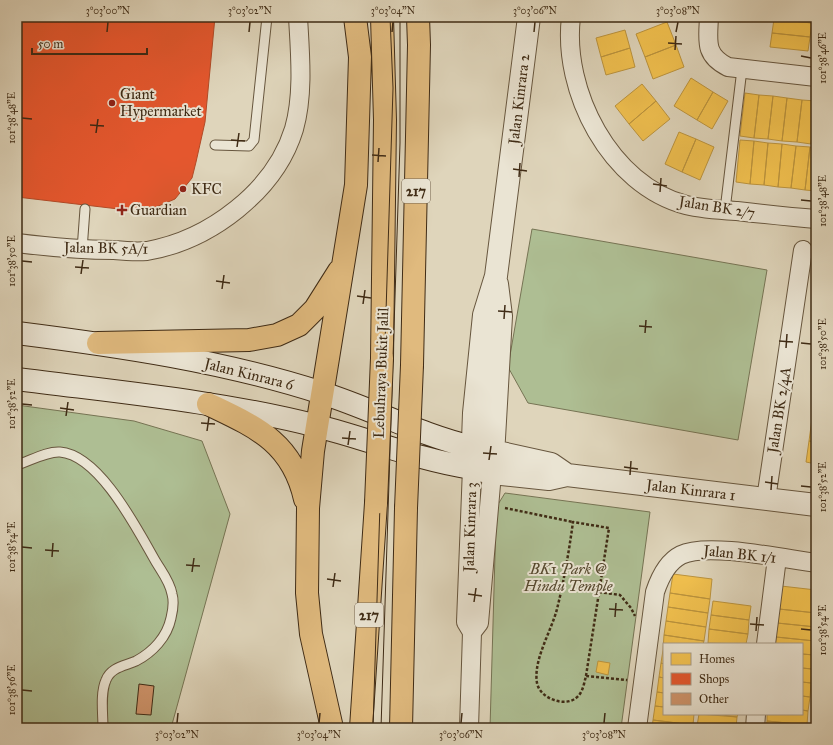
<svg xmlns="http://www.w3.org/2000/svg" width="833" height="745" viewBox="0 0 833 745" font-family="'IM FELL Great Primer',serif">
<style>
.green{fill:#aebe93;stroke:#767454}
.homes{fill:#f2c14e;stroke:#bc943d}
.shops{fill:#e4572e;stroke:#b24a26}
.building{fill:#ce936a;stroke:#3f2b15}
.lines{fill:none;stroke-linecap:round;stroke-linejoin:round}
.service-casing{stroke:#67563e;stroke-width:11}
.minor-casing{stroke:#67563e;stroke-width:20}
.tertiary-casing{stroke:#67563e;stroke-width:24}
.secondary-casing{stroke:#3f2b15;stroke-width:24}
.trunk-casing{stroke:#3f2b15;stroke-width:24}
.path{stroke:#3f2b15;stroke-width:2.5;stroke-dasharray:3 2;stroke-linecap:butt}
.service{stroke:#eae4d3;stroke-width:9}
.minor{stroke:#eae4d3;stroke-width:18}
.tertiary{stroke:#eae4d3;stroke-width:22}
.secondary{stroke:#eae4d3;stroke-width:22}
.trunk{stroke:#e0ba7e;stroke-width:22}
.tram{stroke:#3f2b15;stroke-width:1}
.trunk-bridge-casing{stroke:#3f2b15;stroke-width:24;stroke-linecap:butt}
.trunk-bridge{stroke:#e0ba7e;stroke-width:22}
.ticks{fill:none;stroke:#3f2b15;stroke-width:1.5}
.poi-dot{fill:#8f2418;stroke:#eae4d3;stroke-width:1.5}
.labels{text-anchor:middle;stroke-width:4;stroke-linejoin:round;paint-order:stroke}
.shield{fill:#eae4d3;stroke:#72624e;stroke-width:1}
.shield-label{font-size:14px;font-weight:bold;fill:#3f2b15}
.poi-label{font-size:15px;fill:#3f2b15;stroke:#eae4d3;text-anchor:start}
.street-label{font-size:15px;fill:#3f2b15;stroke:#eae4d3}
.park-label{font-size:15px;font-style:italic;fill:#55482e;stroke:#eae4d3}
.neatline{fill:none;stroke:#3f2b15;stroke-width:1.5}
.ticks-label{font-size:10px;text-anchor:middle;fill:#3f2b15}
</style>
<rect width="100%" height="100%" fill="#dfd5bb"/>
<filter id="stains"><feTurbulence type="fractalNoise" baseFrequency=".005" numOctaves="4"/><feColorMatrix values="0 0 0 0 .2 0 0 0 0 .09 0 0 0 0 .02 0 0 0 .5 -.17"/></filter>
<radialGradient id="worn" r=".72"><stop offset=".6" stop-color="#630" stop-opacity="0"/><stop offset="1" stop-color="#630" stop-opacity=".3"/></radialGradient>
<path class="green" d="M532 229 767 270 738 440 528 403 508 367Z
M17 405 134 421 202 441 230 514 171 728H17Z
M505 493 650 512 621 728H490L496 520 497 506Z"/>
<path class="homes" d="M774 17H813L812 23 774 19Z
M774 19 812 23 810 37 772 33Z
M667 22 676 45 645 57 636 34Z
M625 30 630 48 601 57 596 38Z
M772 33 810 37 808 51 770 47Z
M676 45 684 67 653 79 645 57Z
M630 48 635 67 606 75 601 57Z
M691 78 713 92 697 120 674 106Z
M642 84 656 101 629 124 615 106Z
M713 92 728 101 712 129 697 120Z
M745 93 759 95 754 138 740 136Z
M759 95 773 96 768 139 754 138Z
M773 96 787 98 782 141 768 139Z
M787 98 802 100 797 142 782 141Z
M802 100 816 101 811 144 797 142Z
M656 101 670 119 643 141 629 124Z
M816 101V145L811 144Z
M679 132 696 139 682 172 665 164Z
M696 139 714 147 700 180 682 172Z
M740 140 754 141 750 184 736 182Z
M754 141 768 143 764 185 750 184Z
M768 143 782 144 778 187 764 185Z
M782 144 796 146 791 188 778 187Z
M796 146 810 147 805 190 791 188Z
M810 147 816 148V191L805 190Z
M815 377H816V395L812 394Z
M812 419 816 420V442L809 441Z
M809 441 816 442V464L806 462Z
M673 574 712 579 710 599 670 593Z
M781 586 816 590V613L779 609Z
M670 593 710 599 708 613 668 607Z
M713 601 751 606 749 620 711 615Z
M668 607 708 613 706 627 666 621Z
M779 609 816 613V627L777 623Z
M711 615 749 620 748 634 709 629Z
M666 621 706 627 704 641 664 635Z
M777 623 816 627 815 641 776 637Z
M709 629 748 634 746 644 708 643Z
M664 635 704 641 703 644H664V650H663Z
M776 637 815 641 814 655 802 654V644H775Z
M663 650H664V664L661 663Z
M802 654 814 655 812 669 802 668Z
M598 661 610 663 608 675 596 672Z
M661 663 664 664V678L659 677Z
M802 668 812 669 811 683 802 682Z
M659 677 664 678V693L657 692Z
M802 682 811 683 810 697 802 696Z
M657 692 664 693V707L655 706Z
M802 696 810 697 808 711 802 710Z
M815 698H816V713L813 712Z
M655 706 664 707V714H694L693 725 653 720Z
M802 710 808 711 807 725 767 721V714H802Z
M813 712 816 713V727L811 726Z
M699 714 737 717 736 728 697 726Z
M715 714H738L737 717Z
M653 720 693 725 692 728H652Z
M767 721 807 725 806 728H766Z"/>
<path class="shops" d="M17 17H215L205 122 196 162 192 178 175 199 144 212 17 197Z"/>
<path class="building" d="M139 684 154 686 151 715 136 714Z"/>
<g class="lines">
<defs>
<path id="service" d="M215 145 249 146 254 140 267 17
M725 210 742 69
M82 250 85 209
M17 465C30 461 47 451 60 452 100 455 138 531 156 562 162 572 170 582 172 594 174 601 173 610 171 618 167 637 153 652 136 661 125 666 111 667 106 680 100 693 103 714 103 728"/>
<path id="minor" d="M571 17C562 91 610 185 686 205 702 209 720 210 737 211 763 214 790 217 816 219
M709 17C708 41 704 55 728 67L816 77
M17 243C49 247 81 250 114 250 124 251 136 252 147 251 210 240 275 191 294 129 304 94 300 53 298 17
M766 499 803 250
M472 632 479 623 492 473
M766 644 777 558
M469 728 472 632 466 622 472 468
M637 728 655 592C660 577 667 562 681 555 707 542 785 559 816 563
M755 728 756 714"/>
<path id="tertiary" d="M529 17 496 276 484 315 474 413 472 468 492 473 549 479 567 475 816 505
M479 448 551 464 567 475
M492 473 501 316 497 284"/>
<path id="secondary" d="M17 333C120 346 223 361 322 393 373 409 420 435 472 447
M17 379C117 392 219 401 317 426 369 439 418 460 472 468"/>
<path id="trunk" d="M382 17 385 120 382 358
M98 343 249 340 277 335 299 325 315 309 339 271
M412 365 419 45 418 17
M208 404C256 427 292 442 305 499
M332 728 311 634 307 593 308 508 313 451 356 185 360 57 355 17
M361 728 376 503
M401 728 406 508"/>
</defs>
<use href="#service" class="service-casing"/>
<use href="#minor" class="minor-casing"/>
<use href="#tertiary" class="tertiary-casing"/>
<use href="#secondary" class="secondary-casing"/>
<use href="#trunk" class="trunk-casing"/>
<path class="path" d="M505 508 573 522
M599 592 620 595 631 608 635 616
M586 676 609 528 573 522C569 551 564 581 557 609 551 632 533 660 537 683 540 699 565 707 576 698 583 693 584 683 586 676L627 680"/>
<use href="#service" class="service"/>
<use href="#minor" class="minor"/>
<use href="#tertiary" class="tertiary"/>
<use href="#secondary" class="secondary"/>
<use href="#trunk" class="trunk"/>
<path class="tram" d="M373 728 393 88 390 17
M381 728 400 143V17"/>
<defs>
<path id="trunk-bridge" d="M376 503 382 358
M406 508 412 365"/>
</defs>
<use href="#trunk-bridge" class="trunk-bridge-casing"/>
<use href="#trunk-bridge" class="trunk-bridge"/>
</g>
<path class="ticks" d="M107 32 108 22M249 32 250 22M392 32 393 22M534 32 535 22M676 32 678 22M668 43 682 44M675 50 676 36M801 56 811 58M22 118 32 119M90 125 104 126M96 133 98 119M231 140 245 141M237 147 239 133M372 155 386 156M378 162 379 148M513 169 527 171M519 177 520 163M653 184 667 186M660 192 661 178M801 200 811 201M22 261 32 262M75 267 89 268M81 274 83 260M216 281 230 283M222 289 224 275M357 296 371 298M363 304 365 290M498 311 512 312M504 319 505 305M639 326 652 327M645 333 646 320M779 341 793 342M801 343 811 344M786 348 787 334M22 404 32 405M60 408 74 410M66 416 68 402M201 423 215 424M207 431 209 417M342 438 356 439M348 445 350 431M483 453 497 454M489 460 491 446M624 467 638 469M630 475 631 461M765 482 778 484M801 486 811 487M771 490 772 476M22 547 32 548M45 550 59 551M52 557 53 543M186 565 200 566M192 572 194 558M327 579 341 581M333 587 335 573M468 594 482 596M474 602 476 588M609 609 623 610M615 617 616 603M750 624 764 625M801 629 811 630M756 631 757 617M22 690 32 691M177 723 178 713M319 723 320 713M461 723 462 713M604 723 605 713"/>
<g class="poi-dot">
<circle cx="112" cy="103" r="4"/>
<circle cx="183" cy="189" r="4"/>
<path d="M120 204h4v4h4v4h-4v4h-4v-4h-4v-4h4z"/>
</g>
<g class="labels">
<g class="shield">
<rect x="402" y="179" width="28" height="24" rx="3"/>
<rect x="355" y="603" width="28" height="24" rx="3"/>
</g>
<g class="shield-label">
<text x="416" y="196">217</text>
<text x="369" y="620">217</text>
</g>
<g class="poi-label">
<text x="120" y="99">Giant<tspan x="120" dy="17">Hypermarket</tspan></text>
<text x="191" y="194">KFC</text>
<text x="130" y="215">Guardian</text>
</g>
<g class="street-label">
<text transform="translate(519 99) rotate(-83)" y="5">Jalan Kinrara 2</text>
<text transform="translate(717 207) rotate(9)" y="5">Jalan BK 2/7</text>
<text transform="translate(106 248) rotate(1)" y="5">Jalan BK 5A/1</text>
<text transform="translate(381 373) rotate(-88)" y="5">Lebuhraya Bukit Jalil</text>
<text transform="translate(249 374) rotate(14)" y="5">Jalan Kinrara 6</text>
<text transform="translate(779 410) rotate(-81)" y="5">Jalan BK 2/4A</text>
<text transform="translate(691 490) rotate(7)" y="5">Jalan Kinrara 1</text>
<text transform="translate(470 527) rotate(-88)" y="5">Jalan Kinrara 3</text>
<text transform="translate(740 554) rotate(6)" y="5">Jalan BK 1/1</text>
</g>
<g class="park-label">
<text x="568" y="574">BK1 Park @<tspan x="568" dy="17">Hindu Temple</tspan></text>
</g>
</g>
<rect width="833" height="745" fill="none" stroke="#dfd5bb" stroke-width="44"/>
<rect x="663" y="643" width="140" height="72" fill="#eae4d3" stroke="#a69a87"/>
<rect x="671" y="653" width="20" height="12" fill="#f2c14e" stroke="#a69a87"/>
<text x="699" y="663" font-size="12" fill="#3f2b15">Homes</text>
<rect x="671" y="673" width="20" height="12" fill="#e4572e" stroke="#a69a87"/>
<text x="699" y="683" font-size="12" fill="#3f2b15">Shops</text>
<rect x="671" y="693" width="20" height="12" fill="#ce936a" stroke="#a69a87"/>
<text x="699" y="703" font-size="12" fill="#3f2b15">Other</text>
<path d="M32 48v6h115v-6" fill="none" stroke="#3f2b15" stroke-width="2"/>
<text x="38" y="48" font-size="12" fill="#3f2b15" stroke="#eae4d3" stroke-width="3" paint-order="stroke">50 m</text>
<rect x="22" y="22" width="789" height="701" class="neatline"/>
<g class="ticks-label">
<text x="108" y="14">3°03'00"N</text>
<text x="250" y="14">3°03'02"N</text>
<text x="393" y="14">3°03'04"N</text>
<text x="535" y="14">3°03'06"N</text>
<text x="678" y="14">3°03'08"N</text>
<text transform="translate(822 58) rotate(-90)" y="4">101°38'46"E</text>
<text transform="translate(11 118) rotate(-90)" y="4">101°38'48"E</text>
<text transform="translate(822 201) rotate(-90)" y="4">101°38'48"E</text>
<text transform="translate(11 261) rotate(-90)" y="4">101°38'50"E</text>
<text transform="translate(822 344) rotate(-90)" y="4">101°38'50"E</text>
<text transform="translate(11 404) rotate(-90)" y="4">101°38'52"E</text>
<text transform="translate(822 487) rotate(-90)" y="4">101°38'52"E</text>
<text transform="translate(11 547) rotate(-90)" y="4">101°38'54"E</text>
<text transform="translate(822 630) rotate(-90)" y="4">101°38'54"E</text>
<text transform="translate(11 690) rotate(-90)" y="4">101°38'56"E</text>
<text x="177" y="738">3°03'02"N</text>
<text x="319" y="738">3°03'04"N</text>
<text x="461" y="738">3°03'06"N</text>
<text x="604" y="738">3°03'08"N</text>
</g>
<rect width="100%" height="100%" filter="url(#stains)"/>
<rect width="100%" height="100%" fill="url(#worn)"/>
</svg>
